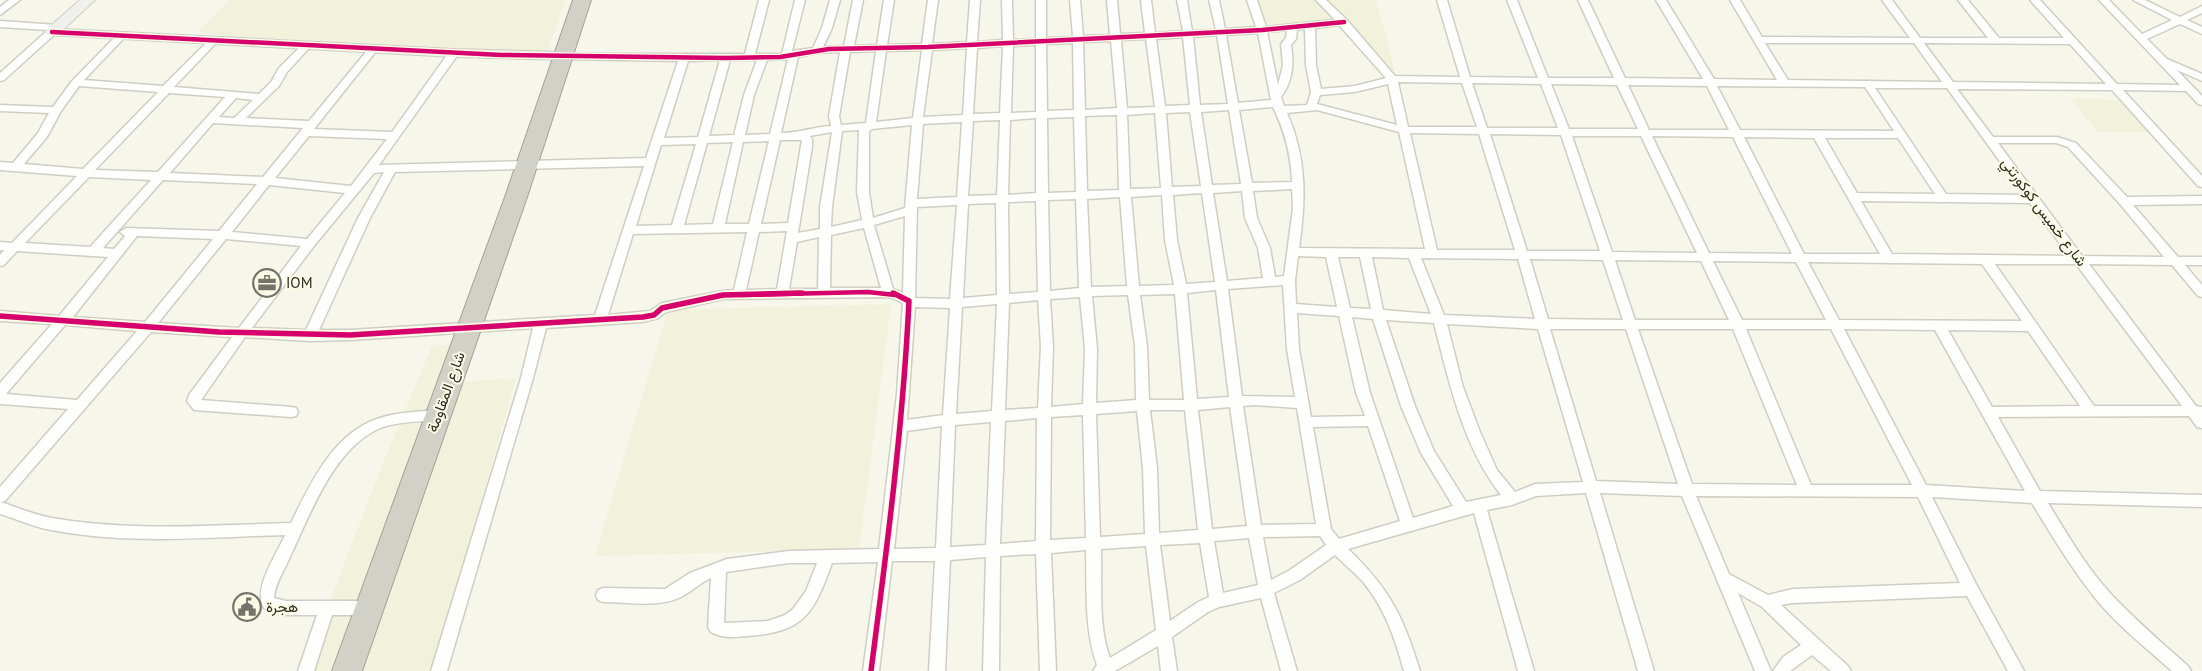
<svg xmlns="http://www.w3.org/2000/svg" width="2202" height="671" viewBox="0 0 2202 671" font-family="'PT Sans',Vazirmatn,sans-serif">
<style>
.built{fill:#f1f1dc}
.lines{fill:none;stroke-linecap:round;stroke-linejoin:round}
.street-casing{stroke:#cecec5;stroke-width:3}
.secondary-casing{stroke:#cecec5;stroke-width:2}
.highway-casing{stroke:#a3a394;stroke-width:2}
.street{fill:#fefefc;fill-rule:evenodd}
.secondary{fill:#f0f0ec;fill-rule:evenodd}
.highway{fill:#d1d1c7;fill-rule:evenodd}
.cycleway-far1-casing{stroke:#fafbe5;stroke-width:7}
.cycleway-casing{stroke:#fafbe5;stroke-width:9}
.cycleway-far1{stroke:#d6006c;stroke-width:4.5}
.cycleway{stroke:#d6006c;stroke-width:5.5}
.labels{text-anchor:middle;stroke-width:4;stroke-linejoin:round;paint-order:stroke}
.street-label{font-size:15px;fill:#2c2d24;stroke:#fafbe5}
.poi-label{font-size:15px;fill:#2c2d24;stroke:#fafbe5;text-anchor:start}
</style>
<rect width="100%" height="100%" fill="#f6f6ea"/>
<path class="built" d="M230 0H565L546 56 243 39 198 32Z
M1251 0H1376L1395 70H1390L1345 20 1264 28Z
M2071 99 2119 100 2147 132H2098Z
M891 304 859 549 595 556 668 310Z
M457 344 339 671H303L385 458 432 346Z
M516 378 433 671H354L459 382Z"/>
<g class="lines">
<defs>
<path id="street" d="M9 0H20L0 15V7Z
M759 0H769L755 54H782L795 0H805L792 51 813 48 822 28 830 0H840L832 28 823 47 844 46 853 0H863L854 46 877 45 884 0H894L887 45 922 44 928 0H938L932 44 967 42 970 0H980L977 42 1003 40 1002 0H1012L1013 40 1036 39V0H1046V38L1073 37 1070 0H1080L1083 36 1110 35 1107 0H1117L1120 34 1145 33 1141 0H1151L1155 33 1183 31 1177 0H1187L1192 31 1216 30 1209 0H1219L1225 29 1256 27 1247 0H1257L1266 27 1335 20 1316 0H1326L1347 20 1395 76 1460 77 1437 0H1447L1470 77 1538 78 1507 0H1517L1548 78H1614L1578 0H1588L1625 78 1703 79 1656 0H1666L1714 79 1777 80 1730 0H1740L1762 37 1910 38 1882 0H1892L1920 38H1988L1958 0H1968L1999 38H2064L2030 0H2040L2117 84 2180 85 2099 0H2109L2142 34 2172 20 2133 0H2145L2180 17 2202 6V13L2187 20 2202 27V34L2180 24 2147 39 2167 59 2202 74V81L2177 70 2202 96V105L2198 104 2186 91 2123 90 2202 176V187L2198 186 2112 90 1957 89 1993 137H2057L2076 143 2127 197 2202 196V204L2133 205 2178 257H2202V265H2185L2202 285V297L2198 296 2172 265 2089 264 2196 406 2202 407V428L2197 427 2189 416 1998 417 2040 491 2202 495V507L2048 503C2067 534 2085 565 2109 592 2134 619 2161 642 2188 666L2191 671H2172C2146 648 2118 626 2096 599 2072 569 2052 536 2032 503L1932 497 1976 584 2024 671H2008L1967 596 1793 603 1781 605 1848 666 1851 671H1831L1812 655 1790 671H1773L1783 657 1801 645 1762 607 1738 593 1771 671H1755L1682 496 1600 493 1654 671H1638L1586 493 1536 496 1512 505 1487 510 1534 671H1518L1474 513 1348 549C1390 589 1403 616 1420 671H1404C1395 639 1385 608 1363 582 1354 572 1344 564 1335 555L1300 580 1274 593 1297 671H1281L1261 598 1219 607 1208 612 1172 637 1177 671H1161L1158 646 1115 671H1093L1097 665C1084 629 1087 588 1086 550L1051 553 1056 671H1040L1036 554 1000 556 999 671H983L986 557 950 560 945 671H929L935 561H892L879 671H863L878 562 832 563C814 613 805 632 748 636 735 637 723 639 711 632L708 627 711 578C700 583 692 591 681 597 659 608 627 602 603 602L598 600 596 595 598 590 603 588 665 589 690 573 727 559 789 551 879 549 897 394 903 303 890 297 723 299 666 312 658 318 643 322 546 328 533 378 447 671H431L521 378 533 328 350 340 310 341 245 337 201 400 291 407 296 408 298 412 296 416 291 417 194 410 187 401 189 395 232 337 151 332 5 501 1 502C18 508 35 515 52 518 131 532 212 525 291 523 310 484 333 434 377 419 396 412 417 412 437 410L442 411 444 415 442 419 437 420C418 422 394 421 376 430 332 452 309 517 289 559 284 571 275 583 274 598L286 601H368L373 603 375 608 373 613 368 615H332L314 671H298L317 615H286L264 608C252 589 277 554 285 535 208 537 128 545 51 530 34 527 17 519 0 514V487L68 409 0 404V383L52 324 0 321V311L59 316 108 257 17 251 4 265 0 266V255L4 250H0V242L12 243 77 176 0 170V162L13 163 38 133 49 113 0 111V105L53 107 72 81 118 34 121 33 126 36 124 38 84 80 163 86 210 39 213 38 218 41 216 43 174 87 259 94 271 82 279 68 304 43H310V47L287 72 279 86 246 118 309 121 371 46H377V50L314 129 392 132 450 51 454 50 459 53 379 165 646 158 678 61 564 59 559 56 560 54H745ZM1339 25 1386 78 1355 86 1321 89 1316 65 1315 28ZM1305 29 1306 65 1311 92 1307 105 1284 106 1281 97C1293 81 1294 64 1291 45L1296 39 1297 30ZM1287 30 1286 38 1281 44 1283 65 1278 85 1267 32ZM1258 33 1271 100 1238 103 1226 35ZM1217 35 1228 104 1200 105 1193 37ZM1183 37 1190 105 1165 106 1156 39ZM1146 39 1155 107 1127 108 1121 40ZM1111 41 1117 108 1085 110 1083 42ZM1073 43 1074 110 1047 111 1046 44ZM1765 43H1914L1942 82 1788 80ZM1924 43 2070 44 2106 84 1953 82ZM1036 45V112L1011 113 1013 46ZM1003 46 1000 113 973 114 977 48ZM967 48 963 115 923 117 932 50ZM922 50 913 118 876 122 886 51ZM876 51 866 123 841 125 839 116 850 52ZM840 52 829 116 831 126C813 127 799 133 781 133L798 57 817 53ZM788 59 770 134 745 135 754 95 767 60ZM720 60 698 137 664 138 688 61ZM730 60H757L744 95 734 135 709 136ZM1398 82 1462 83 1477 127H1408ZM1472 83 1541 84 1558 128H1487ZM1388 84 1397 125 1317 104 1320 95 1355 92ZM1551 84 1617 85 1638 129H1569ZM1628 85 1707 86 1729 130H1649ZM79 86 158 92 83 169 24 164 47 137 61 111ZM1717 86 1865 87 1894 131 1740 130ZM1875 88H1947L2024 195 1946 194ZM169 93 225 97 158 172 95 170ZM236 98 253 100 234 118 219 117ZM1273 107C1285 132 1291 154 1292 182L1252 183 1239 110ZM1229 110 1241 184 1212 185 1201 112ZM1317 110 1399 132 1425 249 1299 248C1306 200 1307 158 1287 113ZM1190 112 1201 186 1172 187 1166 113ZM1155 113 1161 188 1130 189 1127 115ZM1117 115 1119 190 1087 191 1085 116ZM1074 117 1076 192 1048 193 1047 118ZM1036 118V193L1008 195 1010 120ZM1000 120 997 195 968 196 973 121ZM962 122 957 197 917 199 923 124ZM213 123 303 128 263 177 170 173ZM912 125 905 208 873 218 869 192V131L872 129ZM859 130 857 192 862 220 831 227 832 207 842 131ZM832 132 820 207V229L798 233 812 147V139L810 136ZM1410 133 1479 134 1515 250H1437ZM1490 134 1561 135 1600 251H1527ZM309 136 387 139 351 186 275 178ZM1572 136H1641L1697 253 1612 252ZM1652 136 1733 137 1792 254 1709 253ZM1744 137 1814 138 1880 254H1804ZM1825 138H1898L1935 194 1857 193ZM780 140H802L788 223 761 224ZM769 141 749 224H725L743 142ZM733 142 713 224 684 225 707 143ZM1998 143H2056L2068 147 2120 204 2164 257 2082 256ZM696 144 672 225 636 226 661 145ZM644 166 595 315 350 330H319L370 218 395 172ZM384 172 358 218 306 330 252 328 314 246 374 173ZM89 177 151 180 90 247 25 243ZM163 180 257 184 219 231 126 228 120 232 125 236 114 249 103 248ZM269 185 345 193 307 239 232 232ZM1292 189 1293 208 1284 276 1275 277 1270 248 1257 218 1253 191ZM1242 191 1245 218 1258 248 1263 278 1227 281 1213 193ZM1202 193 1215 282 1186 284 1177 240 1173 195ZM1162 195 1165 240 1174 285 1139 286 1131 197ZM1120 197 1127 286 1091 287 1087 199ZM1076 199 1079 288 1050 291 1048 200ZM1036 201 1038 292 1009 294 1008 202ZM1861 201 2030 203 2069 256 1892 254ZM996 203 997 295 963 298 968 204ZM957 205 950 299 915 298 917 207ZM905 216 903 293 893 289 874 225ZM864 228 881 288H830L831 235ZM787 231 777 289 746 290 759 232ZM747 232 734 290 723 291 662 303 650 311 608 315 633 234ZM137 236 213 239 145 322 73 317ZM819 237 818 289H789L797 242ZM226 239 301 246 239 328 158 323ZM1298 256 1326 257 1337 307 1296 304 1295 280ZM1338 257H1360L1371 309 1350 308ZM1372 257 1409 258 1431 314 1383 310ZM1421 258 1518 259 1535 319 1444 315ZM1530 259 1603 260 1623 320 1548 319ZM1615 260 1701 261 1729 320H1635ZM1713 261 1796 262 1826 320H1742ZM1808 262 1982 264 2022 321 1839 320ZM1995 264H2076L2182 406H2094ZM1283 285 1287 349 1295 397 1242 396 1228 289ZM1216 290 1229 397 1197 399 1187 293ZM1175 294 1184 400H1149L1147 346 1140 295ZM1128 295 1135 346 1136 400 1096 403 1097 349 1092 296ZM1080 297 1085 349 1083 404 1051 407 1053 346 1050 299ZM1038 300 1041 346 1038 408 1005 410 1009 303ZM997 304 992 411 956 414 962 307ZM915 307 950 308 943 415 907 420ZM1297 313 1339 316 1356 393 1365 416 1311 417 1299 349ZM1352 317 1373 319 1401 406 1421 453 1453 506 1413 518 1370 393ZM1386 320 1434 323C1449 382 1463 447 1501 495L1466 502 1434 451 1415 406ZM1447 324 1538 329 1583 482 1535 484 1515 492 1497 470 1480 432 1463 387ZM65 325 137 331 77 400 6 394ZM1550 329H1626L1678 484 1596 481ZM1638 329H1733L1797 485 1692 484ZM1746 329H1831L1912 485H1811ZM1844 329 1935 330 2025 491 1926 485ZM1948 330 2028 331 2080 406 1992 407ZM1254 405 1297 408 1316 524 1261 525 1243 406ZM1230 407 1247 526 1212 529 1198 410ZM1150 410H1185L1198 530 1159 533 1157 468ZM1137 411 1143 468 1145 534 1100 537 1096 414ZM1083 415 1086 538 1050 540 1051 417ZM1037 418 1036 541 1000 544 1005 421ZM991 422 986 545 950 547 955 425ZM942 426 936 548 894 549 907 431ZM1368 426 1400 521 1339 539 1331 529 1313 427ZM1696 496 1918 497 1960 583 1793 589 1768 595 1729 574ZM1320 536 1326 545 1290 570 1271 580 1263 537ZM1249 538 1258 585 1223 593 1214 541ZM1200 543 1209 597 1198 602 1170 621 1160 545ZM1146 546 1156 630 1110 658C1098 627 1102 583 1101 549ZM789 563H817L806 591 793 609 785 615 768 621 724 623 726 572Z
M0 21 57 25 62 28 56 31 55 34 4 80 0 81V73L48 30 0 27Z"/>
<path id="secondary" d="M80 0H95L64 29 454 49 564 52 571 56 564 60 454 57 47 35 45 32 47 29Z"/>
<path id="highway" d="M573 0H591L527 197 362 671H332L505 197Z"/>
</defs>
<use href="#street" class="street-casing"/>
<use href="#secondary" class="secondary-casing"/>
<use href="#highway" class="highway-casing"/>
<use href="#street" class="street"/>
<use href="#secondary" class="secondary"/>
<use href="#highway" class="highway"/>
<defs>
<path id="cycleway-far1" d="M52 32 501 55 726 58 780 57 829 49 928 47 1262 30 1344 22
M741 295 868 292 895 295"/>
<path id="cycleway" d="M0 316 219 332 350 335 643 317 654 315 662 308 723 295 802 293
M871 671C887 548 903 425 909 301L893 293"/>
</defs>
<use href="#cycleway-far1" class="cycleway-far1-casing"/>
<use href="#cycleway" class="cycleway-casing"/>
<use href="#cycleway-far1" class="cycleway-far1"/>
<use href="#cycleway" class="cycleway"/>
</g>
<defs>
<symbol id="office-ring" viewBox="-11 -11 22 22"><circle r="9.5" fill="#fafbe5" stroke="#737369" stroke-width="1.5"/><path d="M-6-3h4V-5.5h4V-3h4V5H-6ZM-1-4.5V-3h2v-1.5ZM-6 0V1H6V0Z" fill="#737369"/></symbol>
<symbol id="civic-ring" viewBox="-11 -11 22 22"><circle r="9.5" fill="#fafbe5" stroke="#737369" stroke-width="1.5"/><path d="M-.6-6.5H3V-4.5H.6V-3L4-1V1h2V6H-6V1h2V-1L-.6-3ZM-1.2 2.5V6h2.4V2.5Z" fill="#737369"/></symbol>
</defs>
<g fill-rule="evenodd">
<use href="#office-ring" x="251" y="267" width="32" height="32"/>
<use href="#civic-ring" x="231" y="591" width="32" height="32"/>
</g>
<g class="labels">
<g class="street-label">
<text transform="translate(2044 212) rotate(53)" y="5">شارع خميس كوكورتني</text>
<text transform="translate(446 392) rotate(-70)" y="5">شارع المقاومة</text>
</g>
<g class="poi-label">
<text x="286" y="288">IOM</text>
<text x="266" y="612">هجرة</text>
</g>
</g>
</svg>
